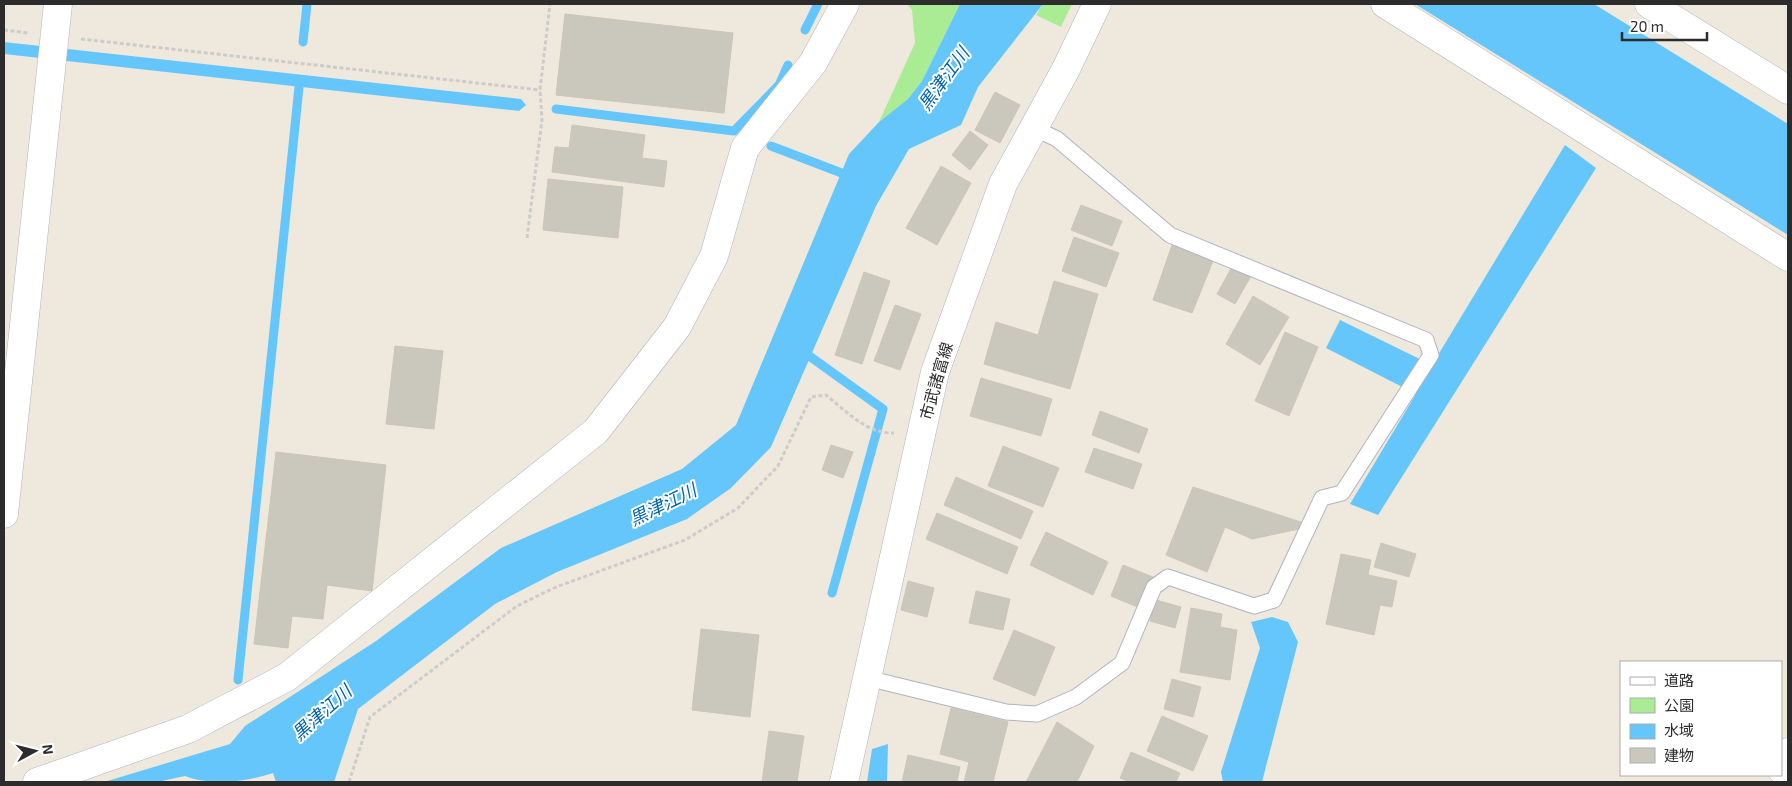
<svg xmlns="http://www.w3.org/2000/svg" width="1792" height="786" viewBox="0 0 1792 786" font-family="'Exo 2','Noto Sans JP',sans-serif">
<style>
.green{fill:#a9ec94}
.water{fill:#65c6fc}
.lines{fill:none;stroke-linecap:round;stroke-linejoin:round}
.stream{stroke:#65c6fc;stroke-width:9}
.building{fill:#cac7bc;stroke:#cbc6b6}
.service-casing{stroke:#b1b2c1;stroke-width:17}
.minor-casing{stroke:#b1b2c1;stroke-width:29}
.secondary-casing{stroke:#b1b2c1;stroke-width:29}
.path{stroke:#ccc;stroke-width:3;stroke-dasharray:4 2.5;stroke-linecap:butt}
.service{stroke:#fff;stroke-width:15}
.minor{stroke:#fff;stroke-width:28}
.secondary{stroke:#fff;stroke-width:28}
.labels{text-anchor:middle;stroke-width:4;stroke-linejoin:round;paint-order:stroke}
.street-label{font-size:16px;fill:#2c2c2c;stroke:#fff}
.water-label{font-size:18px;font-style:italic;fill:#0061ac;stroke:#fff}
</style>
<rect width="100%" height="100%" fill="#efe9dd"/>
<path class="green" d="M907 4H960L922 81 908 99 879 122 915 43 912 10Z
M1043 4H1072L1061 27 1036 15Z"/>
<path class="water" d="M960 4H1043L978 87 961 125 909 149 876 206 771 447 731 488 687 519 557 572 495 604 358 709 334 782H276L273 773C246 782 211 786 185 776L157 782H104L230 744 245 726 376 641 501 548 682 469 736 425 849 154 879 122 908 99 922 81Z
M1415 4H1594L1788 124V235Z
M4 42 521 99 526 105 519 111 4 54Z
M1565 145 1596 168 1378 515 1350 504 1416 394 1326 348 1340 320 1432 365Z
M1272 617 1288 622 1298 642 1262 782H1223L1221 772 1260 648 1251 622Z
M888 744 887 782H867L872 749Z"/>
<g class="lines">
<path class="stream" d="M805 30 818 4
M303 42 307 4
M556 109 734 131 779 85 788 65
M771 146 852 177
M801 350 883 409 832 593
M238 680 299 87"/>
</g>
<path class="building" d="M565 14 733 33 724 113 556 95Z
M995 92 1020 105 1000 143 975 130Z
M572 125 645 135 642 158 667 161 664 187 552 172 555 147 569 148Z
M970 131 988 145 970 170 952 155Z
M941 166 971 183 937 245 906 228Z
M548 179 623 187 618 238 543 230Z
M1081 205 1122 221 1112 246 1071 230Z
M1074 237 1119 253 1106 287 1062 271Z
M1172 245 1213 261 1192 313 1153 300Z
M1233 265 1251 276 1235 304 1217 294Z
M864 272 890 281 862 364 835 355Z
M1054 281 1098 294 1070 389 984 364 996 322 1038 335Z
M1253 296 1289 317 1260 365 1226 344Z
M895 305 921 314 900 370 874 361Z
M1285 332 1318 347 1289 416 1255 401Z
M395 346 443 351 434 429 386 424Z
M981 378 1052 399 1041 436 970 416Z
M1100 411 1148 429 1139 453 1092 435Z
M831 445 853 452 843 478 822 470Z
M1003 446 1059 468 1043 507 988 486Z
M1094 448 1142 464 1133 489 1085 472Z
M276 452 386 465 372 591 327 585 323 619 292 616 288 648 254 644Z
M956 477 1033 511 1021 539 944 505Z
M1193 487 1313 526 1252 539 1225 527 1207 572 1166 555Z
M937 513 1018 547 1007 574 926 539Z
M1046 532 1108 562 1093 595 1030 565Z
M1381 543 1416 554 1409 577 1374 567Z
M1341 554 1371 560 1368 575 1397 581 1392 607 1380 605 1374 635 1326 624Z
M1123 565 1153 577 1140 608 1111 596Z
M908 581 934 588 927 617 901 610Z
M976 591 1010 599 1003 630 969 623Z
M1156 600 1181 607 1175 628 1150 621Z
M1191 608 1222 614 1220 627 1237 630 1230 680 1180 672Z
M701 629 759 635 750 717 692 710Z
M1014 630 1055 647 1035 696 993 679Z
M1172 679 1201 687 1193 717 1164 709Z
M951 708 1008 722 993 782H964L969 762 940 754Z
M1162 716 1208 736 1193 771 1147 751Z
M1057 722 1094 746 1077 782H1026Z
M769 731 804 736 797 782H762Z
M1131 752 1180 773 1176 782H1130L1120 778Z
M908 755 960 767 957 782H902Z"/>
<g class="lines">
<defs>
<path id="service" d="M867 678 1006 712 1037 714 1076 697 1122 663 1154 587 1168 577 1254 606 1274 600 1322 498 1342 493 1431 355 1426 340 1170 235 1057 139 1034 128"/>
<path id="minor" d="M1385 4 1788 257
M1649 4 1788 90
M4 514 58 4
M1781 769 1788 752
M37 782 188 729 287 677 596 431 677 327 714 256 745 148 813 63 845 4"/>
<path id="secondary" d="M844 782 935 372 1003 184 1066 69 1097 4"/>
</defs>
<use href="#service" class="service-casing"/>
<use href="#minor" class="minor-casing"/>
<use href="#secondary" class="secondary-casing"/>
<path class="path" d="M4 30 28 33
M81 39 540 90
M527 238 542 120 540 90 550 4
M349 782 370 717 517 606 556 587 685 540 738 508 778 466 811 397 826 395C846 411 867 434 894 433"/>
<use href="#service" class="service"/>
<use href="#minor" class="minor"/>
<use href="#secondary" class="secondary"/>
</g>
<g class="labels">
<g class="street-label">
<text transform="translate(936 381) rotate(-74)" y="6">市武諸富線</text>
</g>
<g class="water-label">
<text transform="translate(944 79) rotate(-54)" y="6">黒津江川</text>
<text transform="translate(663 505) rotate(-26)" y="6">黒津江川</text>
<text transform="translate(322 713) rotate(-42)" y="6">黒津江川</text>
</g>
</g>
<rect width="1792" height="786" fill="none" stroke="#2c2c2c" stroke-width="10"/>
<rect x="1620" y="661" width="162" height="115" fill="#ffffff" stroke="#ababab"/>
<rect x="1630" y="677" width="25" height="8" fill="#ffffff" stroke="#ababab"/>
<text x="1664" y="686" font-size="15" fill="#2c2c2c">道路</text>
<rect x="1630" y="698" width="25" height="15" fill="#a9ec94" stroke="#ababab"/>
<text x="1664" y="711" font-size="15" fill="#2c2c2c">公園</text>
<rect x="1630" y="724" width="25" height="15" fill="#65c6fc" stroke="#ababab"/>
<text x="1664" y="736" font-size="15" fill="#2c2c2c">水域</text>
<rect x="1630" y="748" width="25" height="15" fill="#cac7bc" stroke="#ababab"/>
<text x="1664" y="761" font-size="15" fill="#2c2c2c">建物</text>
<g transform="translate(35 751) rotate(83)" stroke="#ffffff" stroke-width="4" paint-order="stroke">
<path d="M0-4L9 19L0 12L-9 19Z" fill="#2c2c2c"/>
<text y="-8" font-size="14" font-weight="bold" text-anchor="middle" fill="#2c2c2c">N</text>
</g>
<path d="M1622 32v8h85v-8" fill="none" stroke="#2c2c2c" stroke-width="2.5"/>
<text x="1630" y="32" font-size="15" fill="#2c2c2c" stroke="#ffffff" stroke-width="4" paint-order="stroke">20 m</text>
</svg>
